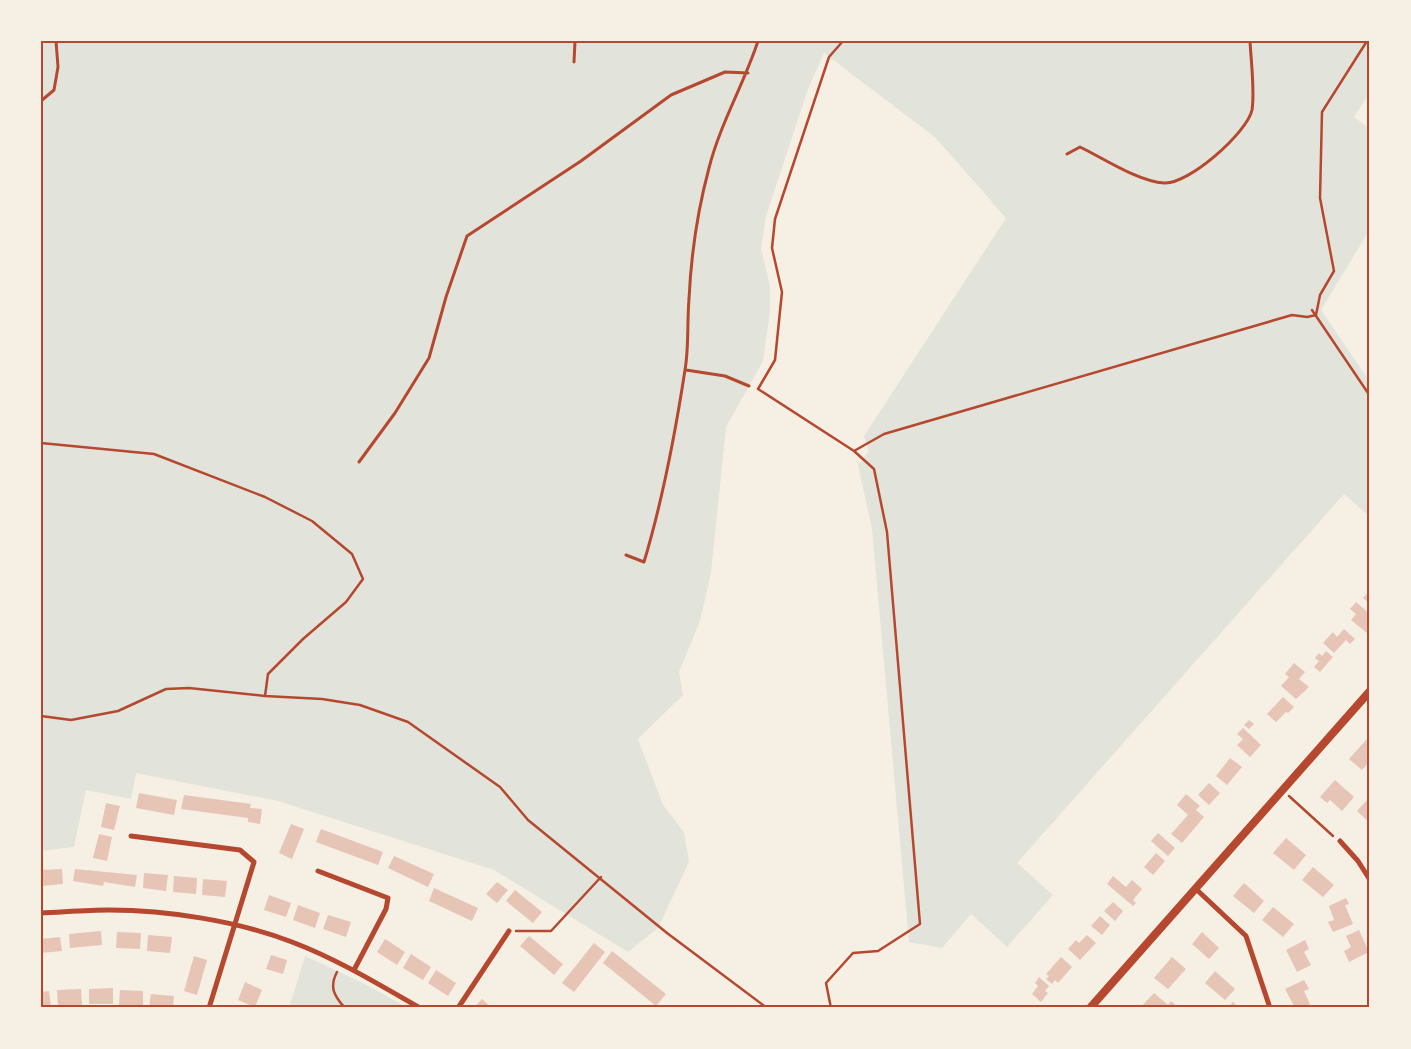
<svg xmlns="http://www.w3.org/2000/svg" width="1411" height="1049" viewBox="0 0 1411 1049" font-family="'Noto Sans',sans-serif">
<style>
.green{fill:#e2e4dc}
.building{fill:#e6c5b7}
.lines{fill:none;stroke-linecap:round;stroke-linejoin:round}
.path{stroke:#b5482f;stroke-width:2.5}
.service{stroke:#b5482f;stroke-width:3}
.minor{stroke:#b5482f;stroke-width:5}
.secondary{stroke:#b5482f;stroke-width:8}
.neatline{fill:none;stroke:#b5482f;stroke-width:2}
</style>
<rect width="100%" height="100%" fill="#f6efe4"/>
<path class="green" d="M41 41H1370V92L1354 117 1370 129V229L1321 310 1370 382V517L1344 494 1017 863 1053 895 1007 947 971 914 942 948 909 942 872 529 858 465 869 451 864 436 1006 218 936 138 824 53 808 89 766 216 761 249 770 286V312L763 361 726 427 711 573 700 621 679 672 683 695 638 739 663 805 684 832 689 862 658 928 628 952 494 870 278 801 136 773 131 799 86 790 74 847 41 851Z
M305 956 363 983 408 1008H289Z"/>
<path class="building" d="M1370 590V604L1363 598Z
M1356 602 1370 614V630L1367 633 1351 620 1356 614 1350 609Z
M1344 629 1355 639 1350 644 1346 640 1334 653 1323 643 1333 632 1337 637Z
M1326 651 1333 657 1320 672 1314 667 1319 661 1315 658 1319 653 1322 656Z
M1294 663 1305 672 1299 679 1309 687 1296 699 1281 686 1289 677 1285 674Z
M1283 697 1294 707 1288 713 1286 712 1276 722 1267 714Z
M1249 720 1254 724 1249 729 1244 725Z
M1243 728 1261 745 1250 757 1237 745 1243 739 1237 734Z
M1367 739 1370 741V761L1362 770 1349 759Z
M1230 758 1242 767 1227 785 1216 776Z
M1335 780 1354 797 1342 811 1330 800 1327 803 1320 797Z
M1209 783 1220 793 1209 805 1198 795Z
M139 793 177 800 174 815 136 808Z
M1186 794 1200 806 1196 810 1204 817 1182 843 1171 834 1188 815 1177 805Z
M184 795 251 804 250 808 262 809 260 824 248 822V818L181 809Z
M1368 799 1370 800V823L1357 811Z
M106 803 120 806 114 830 101 827Z
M291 824 304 829 292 859 279 853Z
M321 829 383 852 378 865 316 842Z
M1158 833 1175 848 1168 856 1151 841Z
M99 834 112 837 107 861 93 858Z
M1286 838 1306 855 1294 870 1273 853Z
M1156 853 1165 861 1153 875 1144 867Z
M394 856 434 874 428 887 388 868Z
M1313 867 1334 885 1323 897 1302 880Z
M62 869 63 884 41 886V870Z
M75 869 137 875 135 887 104 882 103 886 73 881Z
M144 873 168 875 166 891 143 888Z
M174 876 197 878 196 894 173 892Z
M1113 876 1126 887 1132 880 1142 889 1133 900 1136 903 1133 906 1107 884Z
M203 879 227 881 225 897 202 895Z
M497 882 508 890 497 903 486 894Z
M1244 883 1264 901 1254 913 1233 896Z
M434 888 478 908 472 921 429 901Z
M515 890 542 912 533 923 506 901Z
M269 895 291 903 286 917 264 910Z
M1346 898 1349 904 1345 905 1353 924 1333 932 1328 922 1334 920 1329 906Z
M1113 902 1123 911 1115 921 1104 911Z
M298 905 320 913 315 928 293 920Z
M1273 907 1294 924 1283 937 1262 920Z
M328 915 351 922 346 937 323 929Z
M1100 916 1110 925 1102 935 1091 926Z
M1359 930 1369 952 1349 962 1344 951 1351 947 1346 936Z
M101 931 102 945 70 948 69 934Z
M117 932 141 933 140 949 116 948Z
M1202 932 1219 948 1209 959 1192 944Z
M148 935 172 937 170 953 147 951Z
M1087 935 1096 943 1080 960 1068 949 1076 940 1079 943Z
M529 936 563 964 554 975 520 946Z
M60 937 62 951 41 953V939Z
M385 939 405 952 397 965 377 952Z
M1305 940 1309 949 1304 952 1311 965 1297 972 1286 950Z
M594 943 605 952 574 992 562 983Z
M612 951 666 994 656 1006 603 963Z
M411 954 431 967 423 980 403 968Z
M271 955 287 960 283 974 266 969Z
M194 956 207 960 197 995 184 991Z
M1061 957 1072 967 1058 983 1055 980 1052 984 1046 979 1049 976 1046 974Z
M1172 957 1186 969 1168 989 1154 978Z
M436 970 456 983 448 996 428 983Z
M1215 971 1235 989 1225 1000 1205 983Z
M1039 977 1049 986 1045 991 1048 993 1041 1002 1032 994 1038 986 1035 983Z
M1304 980 1309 989 1304 991 1310 1004 1304 1008H1295L1285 989Z
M245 982 262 990 255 1007 238 1000Z
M113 988V1004H89V989Z
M81 989 82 1005 58 1006 57 990Z
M120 990 143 991V1006L119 1005Z
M49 991 51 1007 41 1008V992Z
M1154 993 1168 1005 1171 1001 1179 1008H1140Z
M151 994 174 996 173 1008H149Z
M482 999 492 1008H474Z
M1233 1002 1239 1008H1228Z"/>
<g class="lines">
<path class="path" d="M1312 310 1370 396
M41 443 154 454 265 497 312 521 352 554 363 579 346 602 303 639 268 674 265 696
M854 451 884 434 1292 315 1307 317 1316 315 1320 295 1334 271 1320 198 1322 112 1367 41
M41 716 71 720 118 711 166 689 189 688 265 696 322 699 360 705 408 722 500 787 528 820 667 933 767 1008
M1289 796 1333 836
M516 931H551L601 877
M337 972C329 987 334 996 345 1008
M831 1008 826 983 853 953 878 951 920 924 887 532 874 469 854 451 758 389 775 360 782 292 772 248 775 219 829 57 843 41"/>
<path class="service" d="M574 62 575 41
M41 101 54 90 58 67 56 41
M1067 154 1080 147C1103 158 1139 182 1164 183 1188 185 1247 133 1252 110 1255 91 1251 61 1250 41
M686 370 725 376 749 386
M359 462 395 413 429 358 446 297 467 236 581 161 671 95 725 72 748 73
M626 555 644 562C663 499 675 435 685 370 689 347 687 322 689 299 691 256 698 209 709 168 720 124 744 84 758 41"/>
<path class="minor" d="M131 836 240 850 254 862 209 1008
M1340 841 1358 861 1370 880
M318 871 388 898 386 909 354 970
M1196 889 1246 936 1270 1008
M41 913C64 912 87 910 109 910 167 910 238 921 292 942 337 959 378 984 420 1008
M458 1008 509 931"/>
<path class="secondary" d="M1090 1008 1370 691"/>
</g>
<rect width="1411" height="1049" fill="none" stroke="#f6efe4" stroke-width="85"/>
<rect x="42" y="42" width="1326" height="964" class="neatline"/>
</svg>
